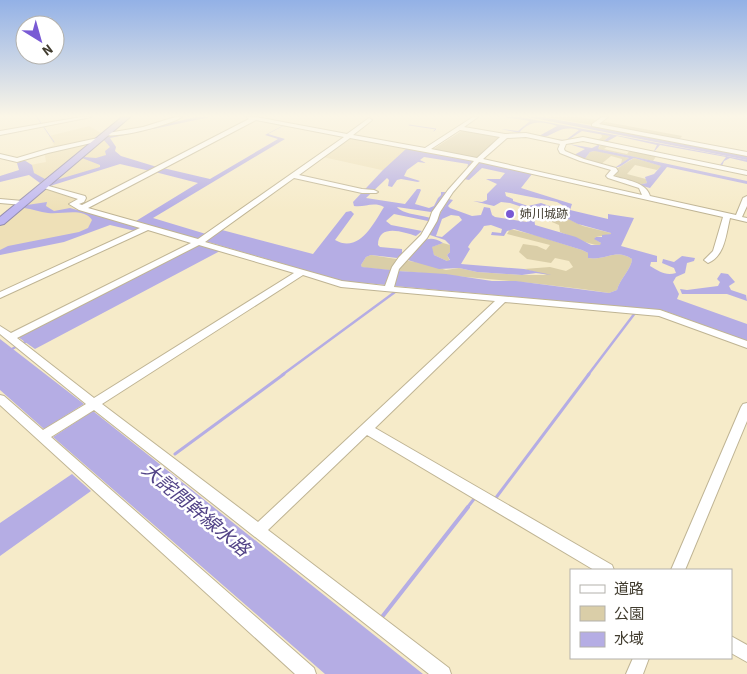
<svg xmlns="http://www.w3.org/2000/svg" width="747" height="674" viewBox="0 0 747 674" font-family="'Source Sans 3','Noto Sans JP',sans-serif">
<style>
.built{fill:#eee0b7}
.green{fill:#dacea8}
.water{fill:#b5ade4;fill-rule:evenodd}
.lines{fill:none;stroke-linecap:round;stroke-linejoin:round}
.stream-far3{stroke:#b5ade4;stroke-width:1}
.stream-far2{stroke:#b5ade4;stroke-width:2.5}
.stream-far1{stroke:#b5ade4;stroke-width:3}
.stream{stroke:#b5ade4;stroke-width:4}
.river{fill:#b5ade4;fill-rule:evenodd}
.minor-casing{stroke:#bfb494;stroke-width:2}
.highway-casing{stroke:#938cad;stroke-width:2}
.minor{fill:#fff;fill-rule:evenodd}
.highway{fill:#bfb7f1;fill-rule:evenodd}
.poi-dot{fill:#795ad4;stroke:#fff;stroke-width:2}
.labels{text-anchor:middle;stroke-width:5;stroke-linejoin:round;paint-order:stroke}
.far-poi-label{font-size:12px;fill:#413c2f;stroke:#fff;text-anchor:start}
.near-water-label{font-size:19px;font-style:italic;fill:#524387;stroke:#fff}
</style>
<rect width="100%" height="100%" fill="#f6ebc9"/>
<path class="built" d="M89 126 108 137 112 154 100 169 57 181 40 179 25 166 46 162 44 149 54 145 49 136Z
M348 137 409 148 386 171 323 157Z
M46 187 84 201 71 207 112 219 73 236 0 254V226Z"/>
<path class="green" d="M546 117H579L682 136 679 140Z
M463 130 496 135 503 138 478 159 432 150Z
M601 133 610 136 603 141 608 146 604 149 627 154 630 150 657 155 653 161 597 149 601 145 595 142 602 137Z
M595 151H600L629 158 621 164 622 159 611 156 600 165 584 160 590 152Z
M634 158 662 166 657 170 635 165 627 174 646 179 647 183 642 184 612 177 614 168H618Z
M544 213 562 216 583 226 611 233 612 234 596 237 595 239 601 243V245C590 246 572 236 560 232L559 225 535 215Z
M510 229 535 235 582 250 588 253V258C606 261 615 248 632 259 632 268 619 280 617 290L609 293C529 281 448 276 367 268L362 267 361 265 366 257 371 255 422 263 446 270 459 268 477 272 522 275H547L524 269 550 267 566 271 573 267 569 261 555 258 551 263 527 259 519 252 523 244 537 246 546 250 550 245 507 234Z
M443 243 450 245V252L447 255 450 261H447L434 255 431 247Z"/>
<path class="water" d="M197 117H210L110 138 116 147 115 151 121 156 157 167 150 171 120 164 50 186 56 180 100 167V165L82 158 84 157 96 158 106 155 105 151 110 147 103 139 106 137Z
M504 117H520L747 160V162L730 158 724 161 722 166 720 165 726 157 660 145 653 153 657 145 617 136 606 142H602L610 136 582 131 565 142 549 139 566 140 579 130C558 124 553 138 540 137L539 136 557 126C542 121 530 120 519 133L501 129 518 131 530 121Z
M284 125 302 128 283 126 268 134 285 139 153 218 206 234 199 240 136 221 198 183 155 172 163 168 210 179 278 139 265 135Z
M569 144 592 148 600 144 598 149 747 181V184L667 167 650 188 619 180 642 184 647 183 645 177 654 174 661 166 634 158C626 161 620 170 612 167H616L629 158 595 151 590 152 584 160 574 155 585 149Z
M407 148 475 161 467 169 468 164 424 157 420 160 426 163 418 162 407 170 404 176 420 181 418 182 401 179 397 180 392 187 388 186 389 180 387 178 366 198 405 204 417 189H420L421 190 415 204 429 208 434 206 438 198 441 195V192H446L434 210 431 212 397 207C402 214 421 215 431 218V220L428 221 394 214 386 221 391 225 422 231 416 236C404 232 378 223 378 245L380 247 402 249V254L397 258 371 255 366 257 361 265 362 267 391 270 386 285 342 281 205 241 222 230 313 254 346 212 351 211 354 214 335 240C359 254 374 223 384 207 373 201 364 208 354 206L353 202 383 170Z
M24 160 32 165 34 173 45 179 40 183 29 175 0 182V176L19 170 17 163Z
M480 162 532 174 521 188 572 204 570 210 608 219V214L634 218 621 246 657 256V262H651L650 266C659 271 665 276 676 273L674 268 662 263 663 259 674 262 682 256 695 258 694 261 687 263 685 273 676 277 673 282 679 294 677 299 747 324V341L662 310 394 286 398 271 446 274 492 281H516L609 293 617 290C619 280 632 268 632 259 615 248 606 261 588 258V253L582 250 514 229 507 231 504 236 491 235 492 232 501 233 502 229 491 225 484 226C480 234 472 239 468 247L470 249 461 264 524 269 552 275 536 273 522 275 477 272 459 268 439 269 404 259C415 247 425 231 443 243L432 247 434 255 447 261 450 260 447 255 450 252V245L445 240 430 235V230L449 199 453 200 448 206 450 208 472 216 481 215 484 207 490 208 492 215 495 217 527 222 528 218H534L535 225 576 237 591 245H600L601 243 594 239 596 237H602V235L611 234V233L578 224 562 216 544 213 535 215 526 214 528 209 510 203 501 202 494 206 473 201 482 202 487 200V194L497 184 486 179H500L505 173 482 168 469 180 464 179ZM505 192 557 202 564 206 555 208 541 203 528 206 513 201V199L506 196ZM451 215 459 216 462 220 442 237 436 236 442 219Z
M47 202 46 206 54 211 70 208 142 228 135 231 110 225 64 242 0 255V250L8 246 79 232 88 228 92 220C83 207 61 215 48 213 40 212 32 209 24 208L27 205Z
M199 245 220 251 35 349 18 337Z
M721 273 728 274 735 282 729 286 731 290 746 295 747 301 727 294H682L680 289 687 290 718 286 720 282 717 279Z
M0 339 84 404 44 429 0 390Z
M93 411 423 674H325L53 437Z
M72 474 91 491 0 556V523Z"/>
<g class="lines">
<path class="stream-far3" d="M37 117 42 125
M409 125 436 129 434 131
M43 126 54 142"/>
<path class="stream-far2" d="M10 350 27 341
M282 375 395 292
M588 375 635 313"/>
<path class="stream-far1" d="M175 454 284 374
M495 499 589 374
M467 508 474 499"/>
<path class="stream" d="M382 617 468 507"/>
<path class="river" d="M528 117H542L747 154V160Z"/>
<defs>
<path id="minor" d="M81 117H91L0 135V131Z
M175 117H182C170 125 114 140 102 134L143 127Z
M247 117H256L347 134 369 118 372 120 371 121 353 135 425 148 473 117H478L464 127 505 134 526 133 562 141 583 137 747 171V175L583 141 566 144 564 149 565 151 584 159 616 168 618 171 613 176C626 180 646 182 650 196L736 215 743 198 747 196V206L742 217 747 218V222L730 218C726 234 725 256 708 263L704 260 713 251 723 217 479 162 453 192 440 212 437 221 427 238 399 269 394 287 660 310 747 341V348L659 316 505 302 375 428 612 565 614 570H594L367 435 268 530 449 668 451 674H429L94 410 51 437 314 668 316 674H295L0 405V395L4 396 43 430 86 404 0 334V326L11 333 191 243 148 230 0 298V292L140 228 79 210 69 204 78 199 41 187V185H45L85 196 86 198 84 202 79 204 82 205 249 119ZM256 120 344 137 198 239 88 208ZM460 130 500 137 477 158 431 149ZM526 137 560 144 558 149 560 153 580 161 611 170 606 176 608 178 639 188 642 195 483 159 507 138ZM350 138 474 161 448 190 432 212 429 221 421 235 399 257 392 267 385 286 342 281 205 242 294 178 362 193H376L378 192 374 190 362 189 299 175ZM199 245 294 273 94 398 17 338ZM303 275 341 287 495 301 258 522 102 404Z
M602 117H608L599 124 747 152V156L592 126V124Z
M98 138 101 140 100 141 48 153 17 162 0 158V154L17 158 47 149Z
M0 199 23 201 27 203 23 205 0 203Z
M747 403V421L685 570H671L741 407 743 404Z
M731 636 747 645V662L731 653Z
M633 658H649L643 674H626Z"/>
<path id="highway" d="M122 117H130L4 224 0 225V217Z"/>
</defs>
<use href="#minor" class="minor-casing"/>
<use href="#highway" class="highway-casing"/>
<use href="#minor" class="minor"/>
<use href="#highway" class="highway"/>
</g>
<linearGradient id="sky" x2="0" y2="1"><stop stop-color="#93b1e6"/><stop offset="0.55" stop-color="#fbf6e7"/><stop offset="1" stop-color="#fbf6e7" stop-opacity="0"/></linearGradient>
<rect width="747" height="211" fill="url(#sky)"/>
<circle class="poi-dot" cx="510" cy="214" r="5"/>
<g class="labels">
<g class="far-poi-label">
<text x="520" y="218">姉川城跡</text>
</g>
<g class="near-water-label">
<text transform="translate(196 509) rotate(40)" y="7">大詫間幹線水路</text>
</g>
</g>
<rect x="570" y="569" width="162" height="90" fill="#ffffff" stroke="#b3b1ac"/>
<rect x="580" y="585" width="25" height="8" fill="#ffffff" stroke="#b3b1ac"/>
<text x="614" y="594" font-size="15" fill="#413c2f">道路</text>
<rect x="580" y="606" width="25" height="15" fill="#dacea8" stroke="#b3b1ac"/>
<text x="614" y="619" font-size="15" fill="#413c2f">公園</text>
<rect x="580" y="632" width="25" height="15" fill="#b5ade4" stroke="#b3b1ac"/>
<text x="614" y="644" font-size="15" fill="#413c2f">水域</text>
<g transform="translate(40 40) rotate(143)"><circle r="24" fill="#ffffff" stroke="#b3b1ac"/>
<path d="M0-4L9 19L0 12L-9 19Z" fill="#795ad4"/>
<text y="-8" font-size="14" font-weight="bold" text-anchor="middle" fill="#413c2f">N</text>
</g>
</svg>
